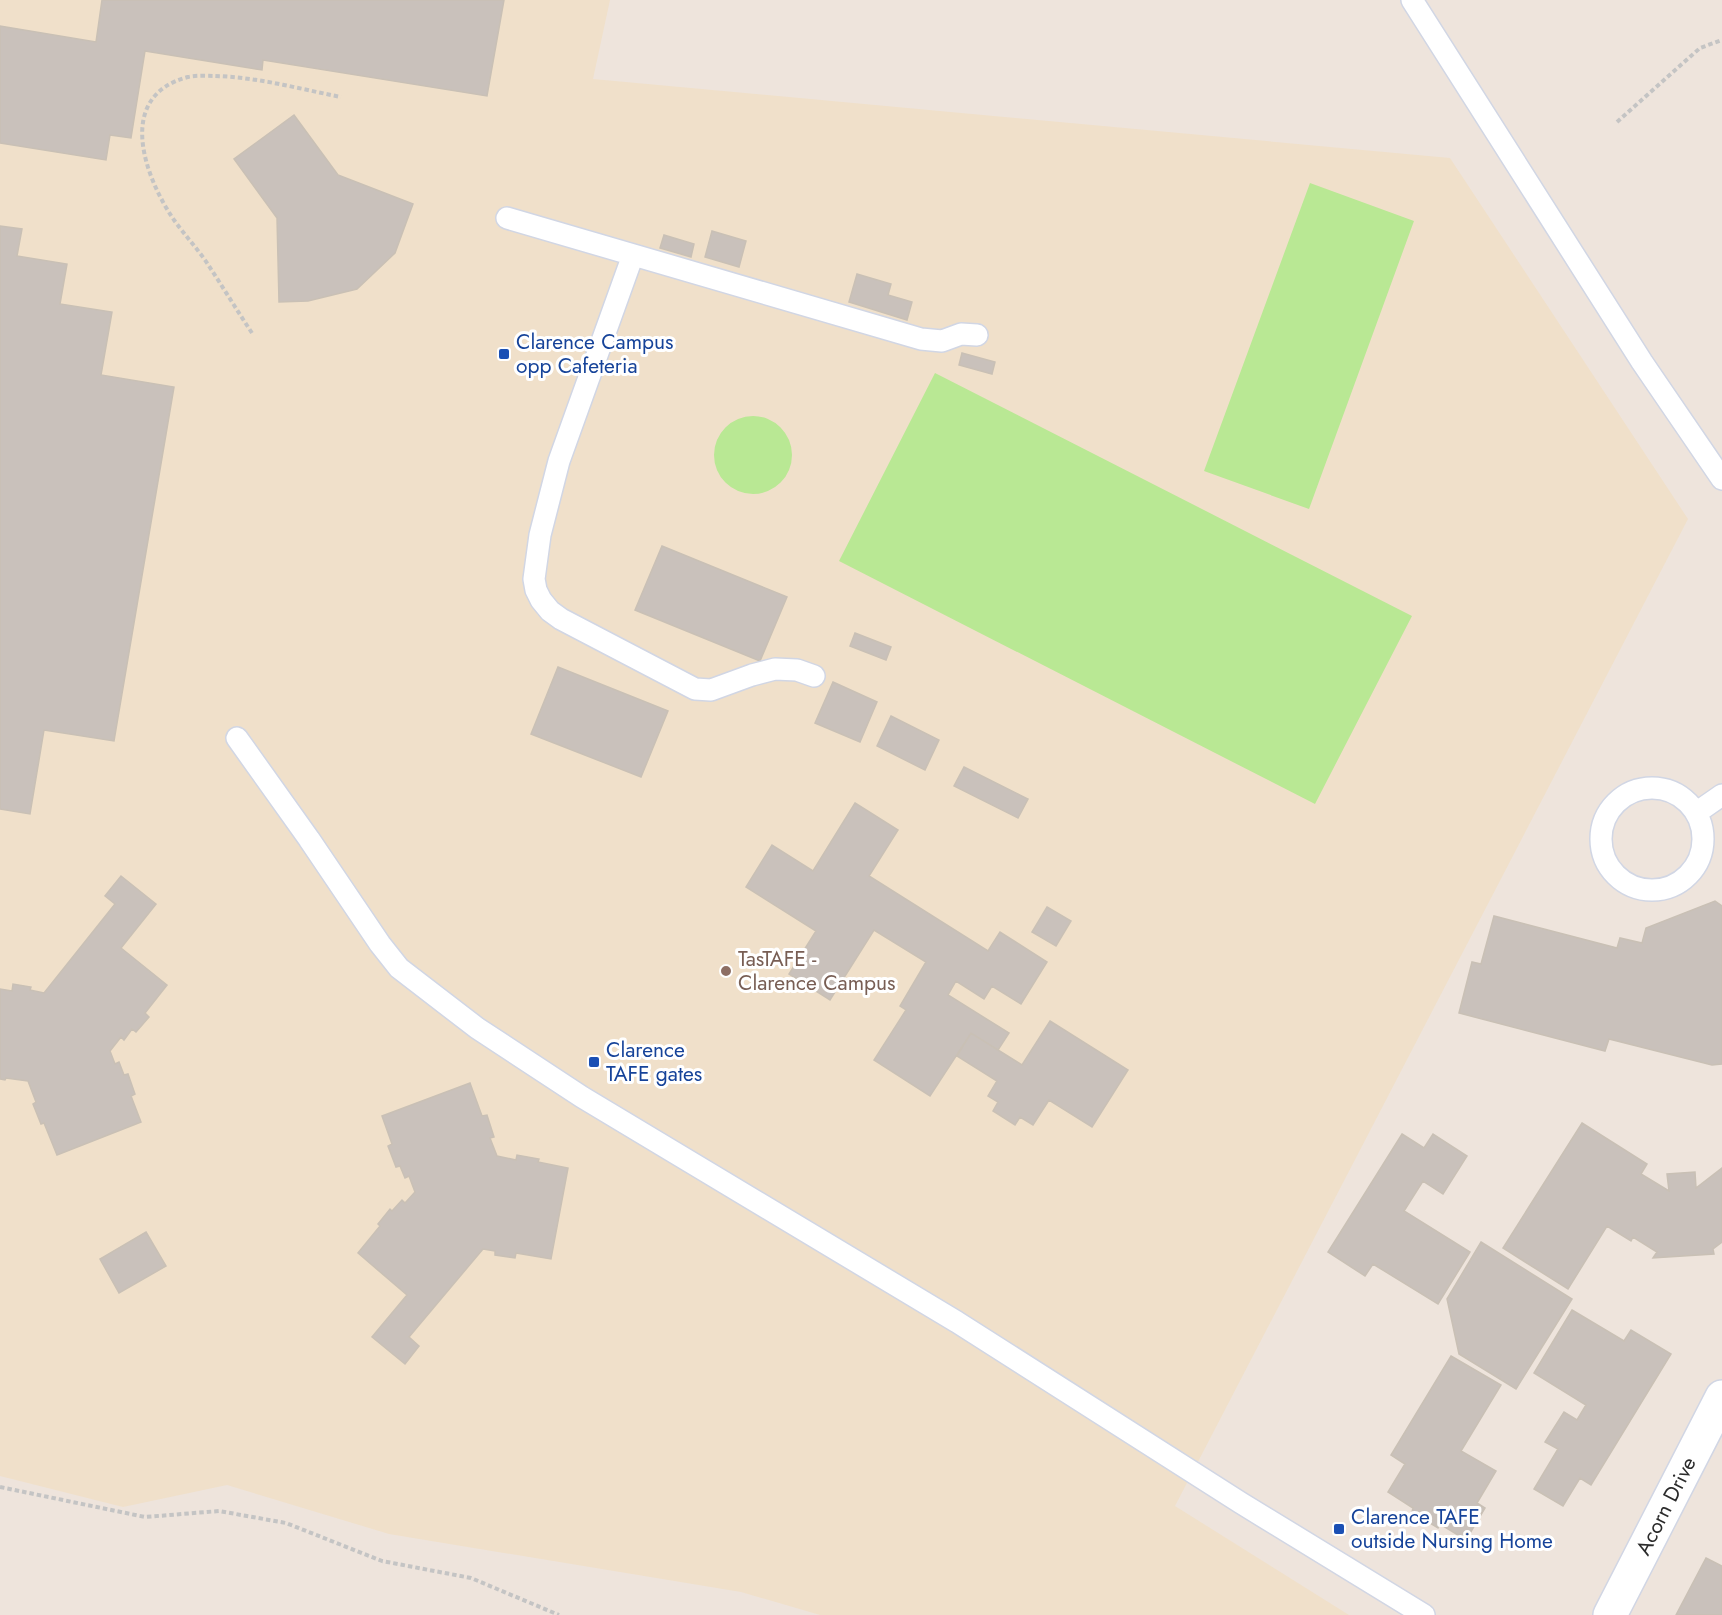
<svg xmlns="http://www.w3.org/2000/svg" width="1722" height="1615" viewBox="0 0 1722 1615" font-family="Jost,sans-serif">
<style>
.education{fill:#f0e0ca}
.green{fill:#b9e894}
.building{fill:#c9c1bb;stroke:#c9c0b5;stroke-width:1.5}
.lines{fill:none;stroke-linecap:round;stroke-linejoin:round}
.service-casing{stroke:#d1d6e4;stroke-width:24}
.minor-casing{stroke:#d1d6e4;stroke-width:36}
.path{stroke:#c4c4c4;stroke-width:4;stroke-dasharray:4.5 3;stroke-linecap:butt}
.service{stroke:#fff;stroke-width:21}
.minor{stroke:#fff;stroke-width:33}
.transit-dot{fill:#1a4fb4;stroke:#fff;stroke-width:2}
.education-dot{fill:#8d6e63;stroke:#fff;stroke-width:2}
.labels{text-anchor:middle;stroke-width:6;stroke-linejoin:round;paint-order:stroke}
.transit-label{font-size:21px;fill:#164399;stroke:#fff;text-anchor:start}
.education-label{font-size:21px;fill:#785e54;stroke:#fff;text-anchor:start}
.street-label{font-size:21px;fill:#2b2b2b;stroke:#fff}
</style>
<rect width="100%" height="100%" fill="#eee4dc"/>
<path class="education" d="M0 0H610L593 79 1450 158 1688 519 1175 1506 1349 1615H820L741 1592 389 1534 227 1485 123 1507 0 1476Z"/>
<path class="green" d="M1310 183 1414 221 1309 509 1204 471Z
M935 373 1412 616 1315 804 839 561Z
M714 455a39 39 0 1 1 78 0a39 39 0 1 1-78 0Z"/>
<path class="building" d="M102 0H504L487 96 263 60 262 70 145 51 131 138 110 135 106 160 0 143V26L96 42Z
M294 115 338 175 413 204 395 253 357 289 308 301 279 302 277 218 234 159Z
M0 226 22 229 17 256 67 264 60 304 112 312 101 375 174 387 114 741 44 730 30 814 0 809Z
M712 231 746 241 739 267 705 257Z
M664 235 694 244 691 257 660 248Z
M857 274 891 284 888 295 912 302 907 320 849 302Z
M962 353 995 362 992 374 959 365Z
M662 546 787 597 760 661 635 610Z
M855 633 891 647 886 660 850 646Z
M558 667 668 711 641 777 531 734Z
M833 682 877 702 860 742 815 723Z
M891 716 939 740 925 770 877 746Z
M964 767 1028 799 1018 818 954 786Z
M855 803 898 830 869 876 988 951 1000 932 1047 962 1021 1004 992 986 984 999 956 981 948 995 1009 1033 998 1050 971 1033 930 1096 874 1060 906 1010 900 1006 926 962 874 930 830 1000 789 974 816 931 746 887 772 845 813 871Z
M121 876 156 904 121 948 167 985 145 1013 149 1017 136 1032 132 1029 124 1040 121 1037 110 1051 115 1064 119 1062 124 1075 128 1074 135 1094 131 1096 141 1122 57 1155 44 1123 41 1124 33 1104 36 1102 28 1081 6 1078 5 1080 0 1079V989L12 991 13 984 31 987 30 990 44 993 115 904 105 896Z
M1715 901 1722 906V1064L1712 1065 1609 1039 1605 1051 1459 1013 1472 962 1481 964 1494 916 1617 948 1620 938 1642 943 1646 928Z
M1047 907 1071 921 1056 946 1032 932Z
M1050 1021 1128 1070 1092 1127 1049 1100 1033 1125 1020 1117 1015 1125 993 1111 998 1102 988 1096 997 1081 957 1056 971 1033 1022 1065Z
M470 1083 482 1116 487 1115 494 1137 490 1138 497 1156 516 1160 517 1155 539 1159 538 1162 568 1168 551 1259 516 1253 515 1258 495 1255V1251L483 1249 409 1337 419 1346 405 1364 372 1337 407 1295 358 1253 380 1226 378 1224 390 1209 392 1211 402 1200 405 1203 415 1192 409 1176 405 1178 400 1166 396 1167 388 1146 392 1144 382 1116Z
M1582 1123 1647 1164 1641 1174 1669 1191 1667 1174 1695 1172 1696 1188 1722 1168V1242L1713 1249 1714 1254 1653 1258 1657 1252 1633 1237 1631 1241 1607 1226 1568 1289 1503 1248Z
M1402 1134 1424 1148 1433 1134 1467 1156 1443 1194 1423 1181 1404 1211 1470 1252 1438 1304 1373 1264 1365 1276 1328 1252Z
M146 1232 166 1266 119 1293 100 1259Z
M1481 1242 1572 1299 1516 1389 1459 1354 1447 1299Z
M1572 1310 1624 1341 1631 1330 1671 1354 1591 1485 1580 1478 1563 1506 1534 1489 1558 1449 1545 1442 1564 1412 1577 1420 1586 1405 1534 1373Z
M1451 1356 1501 1385 1461 1451 1496 1471 1477 1503 1485 1508 1466 1540 1440 1524 1438 1528 1412 1512 1413 1508 1388 1492 1405 1464 1391 1455Z
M1706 1558 1722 1566V1615H1676Z"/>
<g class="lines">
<defs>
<path id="service" d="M1412 0 1642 362 1722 479
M507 218 921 339 942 341 961 334 977 335
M633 255 559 461 540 535 534 579 536 590 541 600 550 611 561 619 695 689 711 690 752 675 775 669 797 670 814 676
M237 738 309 839 380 944 399 968 477 1028 582 1097 957 1322 1241 1503 1424 1615
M1601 839a51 51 0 1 1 102 0a51 51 0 1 1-102 0Z
M1696 813 1722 795"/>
<path id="minor" d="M1610 1615 1722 1397"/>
</defs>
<use href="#service" class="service-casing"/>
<use href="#minor" class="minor-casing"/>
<path class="path" d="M1617 122 1700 48 1722 40
M252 333C236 309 221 284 205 260 195 246 184 234 174 220 144 176 115 96 188 77 196 75 207 76 215 76 257 77 300 89 341 97
M0 1487 145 1517 219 1511 286 1523 382 1561 471 1578 559 1615"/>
<use href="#service" class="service"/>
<use href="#minor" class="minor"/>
</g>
<g class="transit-dot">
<rect x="498" y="348" width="12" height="12" rx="3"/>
<rect x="588" y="1056" width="12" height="12" rx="3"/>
<rect x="1333" y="1523" width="12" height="12" rx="3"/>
</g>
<circle class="education-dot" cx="726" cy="971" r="6"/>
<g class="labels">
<g class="transit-label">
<text x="516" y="349">Clarence Campus<tspan x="516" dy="24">opp Cafeteria</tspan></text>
<text x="606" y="1057">Clarence<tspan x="606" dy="24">TAFE gates</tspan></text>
<text x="1351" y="1524">Clarence TAFE<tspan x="1351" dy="24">outside Nursing Home</tspan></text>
</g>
<g class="education-label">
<text x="738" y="966">TasTAFE -<tspan x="738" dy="24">Clarence Campus</tspan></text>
</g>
<g class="street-label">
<text transform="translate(1666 1506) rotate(-63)" y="7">Acorn Drive</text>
</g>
</g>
</svg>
